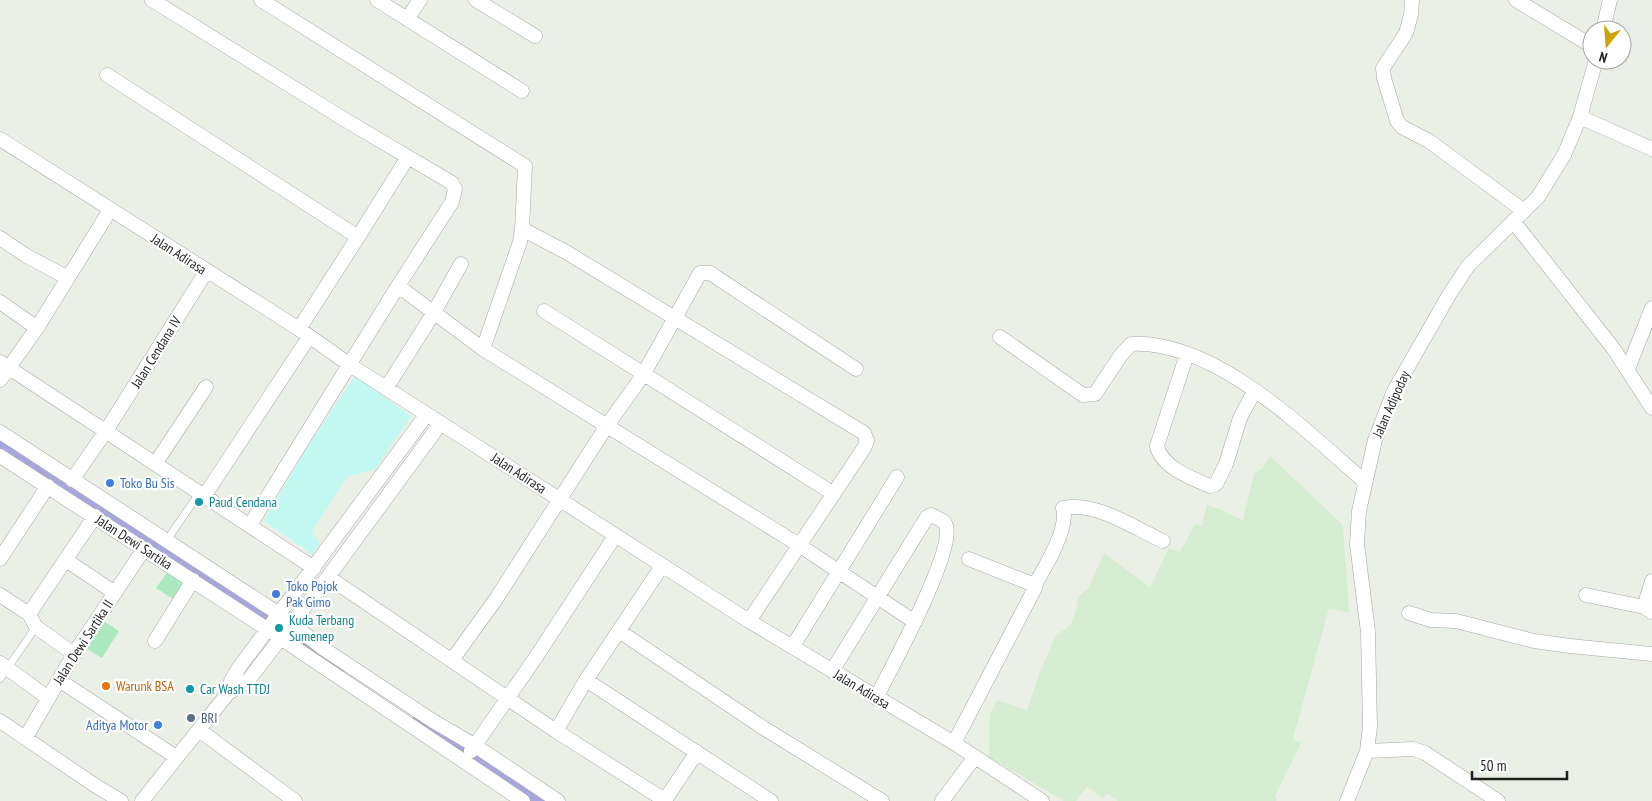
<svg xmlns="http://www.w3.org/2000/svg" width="1652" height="801" viewBox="0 0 1652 801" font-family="'PT Sans Narrow',sans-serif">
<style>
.farmland{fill:#d5eed1}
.grass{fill:#ace9bf}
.park{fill:#c3f9f3}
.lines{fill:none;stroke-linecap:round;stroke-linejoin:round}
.river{stroke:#a8a7dd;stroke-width:22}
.service-casing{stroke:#a6a6a6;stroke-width:8}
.minor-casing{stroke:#a6a6a6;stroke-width:15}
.service{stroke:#fff;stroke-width:7}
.minor{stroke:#fff;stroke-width:14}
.shop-dot{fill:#3f7fe0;stroke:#fff;stroke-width:2}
.culture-dot{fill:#0f9aa8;stroke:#fff;stroke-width:2}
.food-dot{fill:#e8710a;stroke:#fff;stroke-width:2}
.service-dot{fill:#5c6f8a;stroke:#fff;stroke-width:2}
.labels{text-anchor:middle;stroke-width:4.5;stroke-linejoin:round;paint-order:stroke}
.street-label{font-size:14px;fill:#1f1f1f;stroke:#fff}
.shop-label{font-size:14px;fill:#366cbe;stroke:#fff;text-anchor:start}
.culture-label{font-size:14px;fill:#0d838f;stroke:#fff;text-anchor:start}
.food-label{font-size:14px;fill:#c56008;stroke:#fff;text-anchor:start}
.service-label{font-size:14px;fill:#4e5e75;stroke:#fff;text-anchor:start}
</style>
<rect width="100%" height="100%" fill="#ebf0e6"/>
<path class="farmland" d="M1270 456 1343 525 1349 613 1329 608 1293 739 1301 743 1275 796 1277 801H1118L1107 793 1103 798 1087 787 1076 801H1064L989 757 990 714 997 700 1027 710 1041 669 1056 636 1071 624 1076 610 1078 597 1089 587 1104 553 1150 587 1169 548 1180 552 1195 524 1202 526 1207 504 1243 520 1254 473 1262 469Z"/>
<path class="grass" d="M169 570 187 583 176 601 156 588Z
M102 620 119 631 102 658 84 647Z"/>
<path class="park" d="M355 376 411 416 375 469 347 477 312 531 320 544 312 554 264 521 306 449Z"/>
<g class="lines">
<path class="river" d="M0 446 267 617
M292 635 336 664
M423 721 543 801"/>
<defs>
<path id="service" d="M167 540 200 492
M0 679 36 627"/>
<path id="minor" d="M152 0 347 121 452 183 455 189 452 202 398 286
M261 0 525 166 522 229 520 242 483 349
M377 0 522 91
M476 0 535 36
M1412 0 1411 15 1406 33 1383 68 1384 78 1397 121 1402 127 1429 141 1524 211
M1516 0 1592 46
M407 19 420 0
M1603 30 1610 0
M107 75 358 237 299 329
M1580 117 1652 149
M0 139 299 329 350 365 749 621 954 743 1042 801
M1513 221 1613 348 1652 408
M522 229 566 252 864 433 867 441 864 448 749 621
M358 237 408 157
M0 238 25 255 68 278
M0 302 37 328
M544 311 834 494
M1000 337 1083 395 1095 394 1121 355 1131 344C1215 340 1304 429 1364 481
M1187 354 1157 446C1161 467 1193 479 1210 486L1216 484 1226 464 1240 418 1254 392
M0 362 314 568
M1628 369 1652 308
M0 380 37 328 110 210
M387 387 433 314 461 264
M0 432 279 614 324 649 433 721 474 745 558 801
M0 456 267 629 523 801
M155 464 206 387
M72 480 106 431 206 272
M205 495 309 337
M250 525 398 286 483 349 799 545 915 622
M0 559 48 486
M66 560 115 593
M328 577 556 731 666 801
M1652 581 1644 607 1652 612
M1034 586C1045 568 1069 528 1063 508 1096 501 1134 528 1163 541
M0 595 29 614 36 627 74 654
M1586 595 1644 607
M1409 613 1431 620 1456 621 1534 641 1570 646 1652 654
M29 614 95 516
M619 631 765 729 882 801
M155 641 193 580
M793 646 897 477
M452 660 496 599 606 427 643 375 700 273H710L856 369
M0 663 48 698
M832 671 927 517 931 515C936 518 945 520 946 526 955 552 890 670 876 698
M59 680 176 757
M586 680 771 801
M229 692 231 681 238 669 427 414
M0 721 96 786 121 801
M199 730 295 801
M556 731 586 680 662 566
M26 737 74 654 144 549
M954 743 1035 588 1032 584 969 559
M471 751 536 657 615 536
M1367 751 1413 749 1425 753 1498 801
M665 800 697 752
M142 801 229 692 241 686 250 678 328 577 441 423
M942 801 975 757
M1347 801 1367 751 1370 727 1368 632 1357 544 1359 511 1375 440 1394 391 1449 295 1468 266 1538 197 1564 155 1580 117 1596 60"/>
</defs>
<use href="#service" class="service-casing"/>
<use href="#minor" class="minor-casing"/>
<use href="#service" class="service"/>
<use href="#minor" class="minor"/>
</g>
<g class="shop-dot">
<circle cx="110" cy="483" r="5"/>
<circle cx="276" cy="594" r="5"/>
<circle cx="158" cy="725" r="5"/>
</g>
<g class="culture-dot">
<circle cx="199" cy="502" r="5"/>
<circle cx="279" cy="628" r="5"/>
<circle cx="190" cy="689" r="5"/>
</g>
<circle class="food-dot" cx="106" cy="686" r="5"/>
<circle class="service-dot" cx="191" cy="718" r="5"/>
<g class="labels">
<g class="street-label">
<text transform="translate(179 254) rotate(33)" y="5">Jalan Adirasa</text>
<text transform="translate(156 352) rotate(-58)" y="5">Jalan Cendana IV</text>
<text transform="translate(1391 404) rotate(-66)" y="5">Jalan Adipoday</text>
<text transform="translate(519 473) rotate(33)" y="5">Jalan Adirasa</text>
<text transform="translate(134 542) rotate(33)" y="5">Jalan Dewi Sartika</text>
<text transform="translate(83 642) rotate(-57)" y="5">Jalan Dewi Sartika II</text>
<text transform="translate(862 689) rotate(31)" y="5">Jalan Adirasa</text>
</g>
<g class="shop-label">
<text x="120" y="488">Toko Bu Sis</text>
<text x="286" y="591">Toko Pojok<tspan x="286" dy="16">Pak Gimo</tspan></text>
<text x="148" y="730" text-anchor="end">Aditya Motor</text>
</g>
<g class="culture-label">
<text x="209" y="507">Paud Cendana</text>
<text x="289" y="625">Kuda Terbang<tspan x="289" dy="16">Sumenep</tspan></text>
<text x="200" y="694">Car Wash TTDJ</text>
</g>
<g class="food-label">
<text x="116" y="691">Warunk BSA</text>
</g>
<g class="service-label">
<text x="201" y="723">BRI</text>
</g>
</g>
<g transform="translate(1607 45) rotate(197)"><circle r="24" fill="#ffffff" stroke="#a5a5a5"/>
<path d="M0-4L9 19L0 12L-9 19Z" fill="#cca402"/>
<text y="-8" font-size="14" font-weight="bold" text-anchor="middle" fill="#1f1f1f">N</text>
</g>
<path d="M1472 771v8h95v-8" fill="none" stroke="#1f1f1f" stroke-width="2.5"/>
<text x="1480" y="771" font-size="15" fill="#1f1f1f" stroke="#ffffff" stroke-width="4" paint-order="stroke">50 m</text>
</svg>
